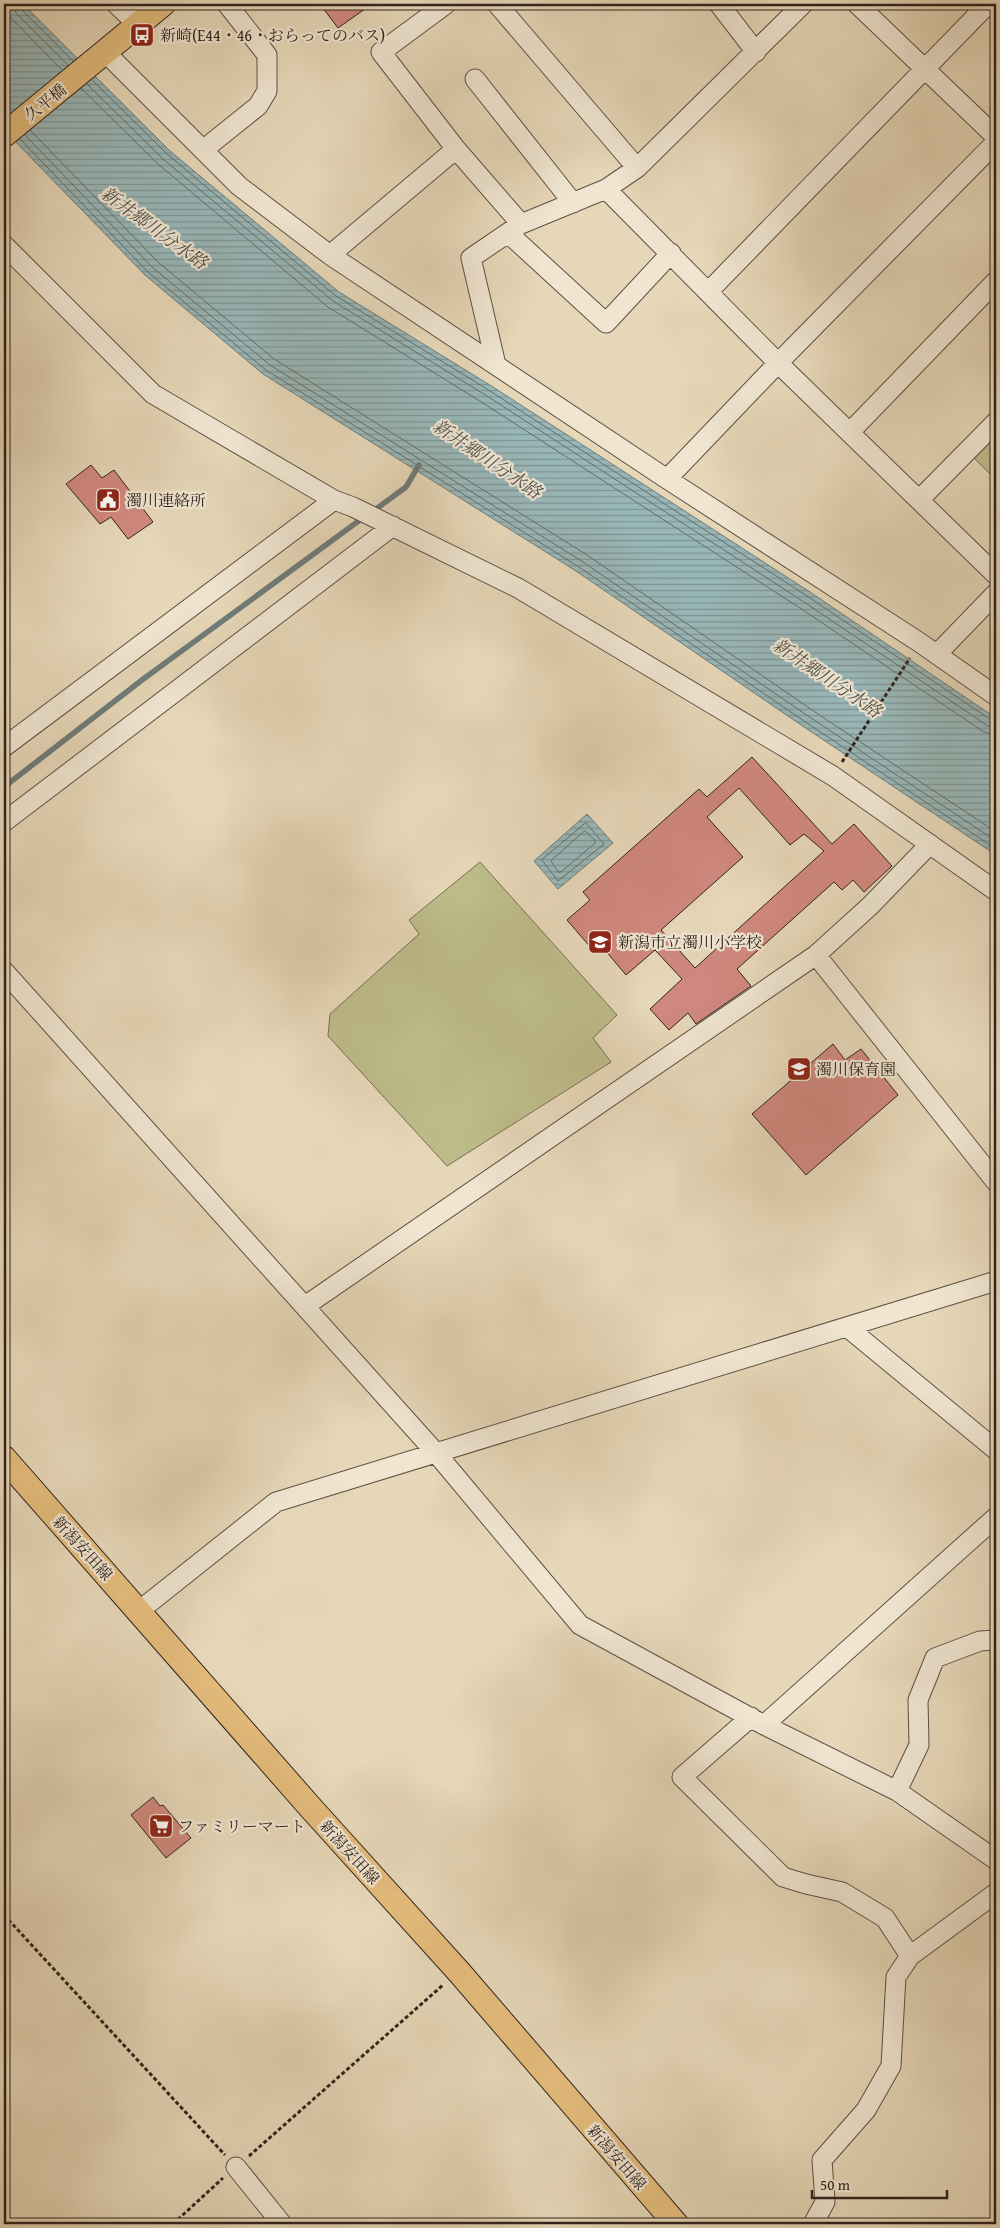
<svg xmlns="http://www.w3.org/2000/svg" width="1000" height="2228" viewBox="0 0 1000 2228" font-family="'Gentium Book Plus','Noto Serif JP',serif">
<style>
.park{fill:#bdbc89;stroke:#767053}
.water{fill:url(#water-rules);stroke:#6f7c7a}
.lines{fill:none;stroke-linecap:round;stroke-linejoin:round}
.shore{stroke:#646d6a;stroke-width:1}
.stream{stroke:#6f7c7a;stroke-width:5.5}
.building{fill:#d0887e;stroke:#30231d;fill-rule:evenodd}
.minor-casing{stroke:#5e5044;stroke-width:21}
.major-casing{stroke:#30231d;stroke-width:26}
.path{stroke:#30231d;stroke-width:3;stroke-dasharray:4 2.5;stroke-linecap:butt}
.minor{stroke:#efe5d1;stroke-width:19}
.major{stroke:#e3bc7c;stroke-width:24}
.labels{text-anchor:middle;stroke-width:4.5;stroke-linejoin:round;paint-order:stroke}
.poi-label{font-size:16px;fill:#30231d;stroke:#efe5d1;text-anchor:start}
.street-label{font-size:16px;fill:#30231d;stroke:#efe5d1}
.water-label{font-size:18px;font-style:italic;fill:#504f4c;stroke:#efe5d1}
</style>
<defs>
<pattern id="water-rules" width="6" height="5" patternUnits="userSpaceOnUse" patternTransform="scale(1.25)"><rect width="6" height="5" fill="#99b7b8"/><path d="M0 2.5h6" fill="none" stroke="#7d9495"/></pattern>
</defs>
<rect width="100%" height="100%" fill="#e6d7b8"/>
<filter id="stains"><feTurbulence type="fractalNoise" baseFrequency=".004" numOctaves="4"/><feColorMatrix values="0 0 0 0 .2 0 0 0 0 .09 0 0 0 0 .02 0 0 0 .5 -.17"/></filter>
<radialGradient id="worn" r=".72"><stop offset=".6" stop-color="#630" stop-opacity="0"/><stop offset="1" stop-color="#630" stop-opacity=".3"/></radialGradient>
<path class="park" d="M996 433V480L973 457Z
M480 862 617 1015 593 1038 611 1062 447 1166 328 1036 330 1014 419 934 409 920Z"/>
<path class="water" d="M4 4H23L170 151 339 292 493 387 810 592 996 718V855L804 727 576 571 263 374 145 275 4 130Z
M587 814 613 843 558 889 534 861Z"/>
<g class="lines">
<path class="shore" d="M6 4 7 12 11 18 62 70
M13 4 16 13 68 65
M19 4 21 9 73 61
M92 80 167 154 336 296 490 391 807 596 991 720 996 721
M87 84 163 159 333 301 487 396 804 602 988 726 996 728
M81 88 158 164 328 307 483 403 800 608 984 732 996 735
M30 130 158 262 274 359 587 555 815 712 996 832
M25 135 152 267 270 365 583 562 811 718 996 841
M20 139 148 272 266 370 579 567 807 723 996 849
M586 823 604 844 558 881 542 860Z
M585 831 595 840V843L561 872H558L551 861Z"/>
<path class="stream" d="M372 512 406 487 419 465
M4 787 142 680 364 517"/>
</g>
<path class="building" d="M320 4H372L338 28Z
M91 465 102 478 114 470 153 522 128 539 111 517 100 524 66 484Z
M752 757 832 844 854 824 892 866 864 892 853 880 842 890 834 882 737 969 751 986 696 1024 688 1013 669 1030 650 1009 682 979 655 950 626 975 599 943 592 949 567 920 590 900 583 892 699 789 707 797ZM739 788 790 845 804 834 824 851 695 968 661 930 743 857 707 817Z
M833 1044 845 1060 861 1049 898 1095 806 1175 752 1114Z
M153 1797 160 1806 163 1805 191 1838 166 1858 131 1815Z"/>
<g class="lines">
<defs>
<path id="minor" d="M116 4 138 25
M446 4 381 52 456 149 521 224
M497 4 637 168
M719 4 756 52
M857 4 996 137
M105 52 239 186 330 255 667 479 919 642 996 696
M475 79 573 203
M203 150 258 106 267 91V55L227 4
M606 189 778 363 996 575
M508 233 606 323 671 253
M4 245 153 394 334 500 353 507 518 588 833 776 996 891
M330 255 456 149
M709 291 988 4
M496 365 471 258 521 224 606 189 637 168 803 4
M850 432 996 281
M667 479 778 363 996 142
M919 500 996 422
M937 654 996 593
M4 747 334 500
M4 822 393 526
M816 955 996 1182
M4 971 436 1453 580 1625 764 1725 897 1791 996 1860
M305 1306 816 955 870 906 930 844
M847 1327 996 1450
M139 1611 276 1502 996 1281
M751 1717 682 1777 783 1877 806 1884 842 1892 885 1918 910 1956
M764 1725 996 1517
M897 1791 919 1745 918 1700 935 1658 980 1641 996 1640
M236 2167 282 2224
M813 2224 825 2202 822 2160 866 2110 891 2066 896 1977 910 1956 996 1893"/>
<path id="major" d="M4 135 163 4
M4 1458 310 1807 459 1972 676 2224"/>
</defs>
<use href="#minor" class="minor-casing"/>
<use href="#major" class="major-casing"/>
<path class="path" d="M842 762 910 658
M4 1915 225 2155
M249 2156 443 1985
M173 2224 223 2178"/>
<use href="#minor" class="minor"/>
<use href="#major" class="major"/>
</g>
<defs>
<symbol id="bus-square" viewBox="-11 -11 22 22"><rect x="-9" y="-9" width="18" height="18" rx="4" fill="#8f2418" stroke="#efe5d1"/><path d="M-5-6H5V4H4V6H2V4H-2V6H-4V4H-5ZM-3.5-4V0h7V-4ZM-3.5 1.2v1.5H-2V1.2ZM2 1.2v1.5H3.5V1.2Z" fill="#fff"/></symbol>
<symbol id="civic-square" viewBox="-11 -11 22 22"><rect x="-9" y="-9" width="18" height="18" rx="4" fill="#8f2418" stroke="#efe5d1"/><path d="M-.6-6.5H3V-4.5H.6V-3L4-1V1h2V6H-6V1h2V-1L-.6-3ZM-1.2 2.5V6h2.4V2.5Z" fill="#fff"/></symbol>
<symbol id="school-square" viewBox="-11 -11 22 22"><rect x="-9" y="-9" width="18" height="18" rx="4" fill="#8f2418" stroke="#efe5d1"/><path d="M0-5L7-2L0 1L-7-2ZM-4 1L0 2.5L4 1V4Q0 6-4 4Z" fill="#fff"/></symbol>
<symbol id="supermarket-square" viewBox="-11 -11 22 22"><rect x="-9" y="-9" width="18" height="18" rx="4" fill="#8f2418" stroke="#efe5d1"/><path d="M-6-5.5h2.5l.6 2H6L4.5 2H-2.5L-4.4-4H-6ZM-1.5 3.2a1.3 1.3 0 1 0 .1 0ZM3 3.2a1.3 1.3 0 1 0 .1 0Z" fill="#fff"/></symbol>
</defs>
<g fill-rule="evenodd">
<use href="#bus-square" x="128" y="21" width="28" height="28"/>
<use href="#civic-square" x="94" y="486" width="28" height="28"/>
<use href="#school-square" x="586" y="928" width="28" height="28"/>
<use href="#school-square" x="785" y="1055" width="28" height="28"/>
<use href="#supermarket-square" x="147" y="1812" width="28" height="28"/>
</g>
<g class="labels">
<g class="poi-label">
<text x="160" y="41">新崎(E44・46・おらってのバス)</text>
<text x="126" y="506">濁川連絡所</text>
<text x="618" y="948">新潟市立濁川小学校</text>
<text x="816" y="1075">濁川保育園</text>
<text x="178" y="1832">ファミリーマート</text>
</g>
<g class="street-label">
<text transform="translate(45 102) rotate(-39)" y="6">久平橋</text>
<text transform="translate(83 1548) rotate(48)" y="6">新潟安田線</text>
<text transform="translate(350 1852) rotate(48)" y="6">新潟安田線</text>
<text transform="translate(617 2157) rotate(49)" y="6">新潟安田線</text>
</g>
<g class="water-label">
<text transform="translate(154 228) rotate(36)" y="6">新井郷川分水路</text>
<text transform="translate(487 459) rotate(34)" y="6">新井郷川分水路</text>
<text transform="translate(827 678) rotate(34)" y="6">新井郷川分水路</text>
</g>
</g>
<rect width="1000" height="2228" fill="none" stroke="#e6d7b8" stroke-width="20"/>
<rect x="5" y="5" width="990" height="2218" fill="none" stroke="#30231d" stroke-width="2.5"/>
<rect x="10" y="10" width="980" height="2208" fill="none" stroke="#30231d"/>
<path d="M812 2190v8h135v-8" fill="none" stroke="#30231d" stroke-width="2.5"/>
<text x="820" y="2190" font-size="15" fill="#30231d" stroke="#efe5d1" stroke-width="4" paint-order="stroke">50 m</text>
<rect width="100%" height="100%" filter="url(#stains)"/>
<rect width="100%" height="100%" fill="url(#worn)"/>
</svg>
